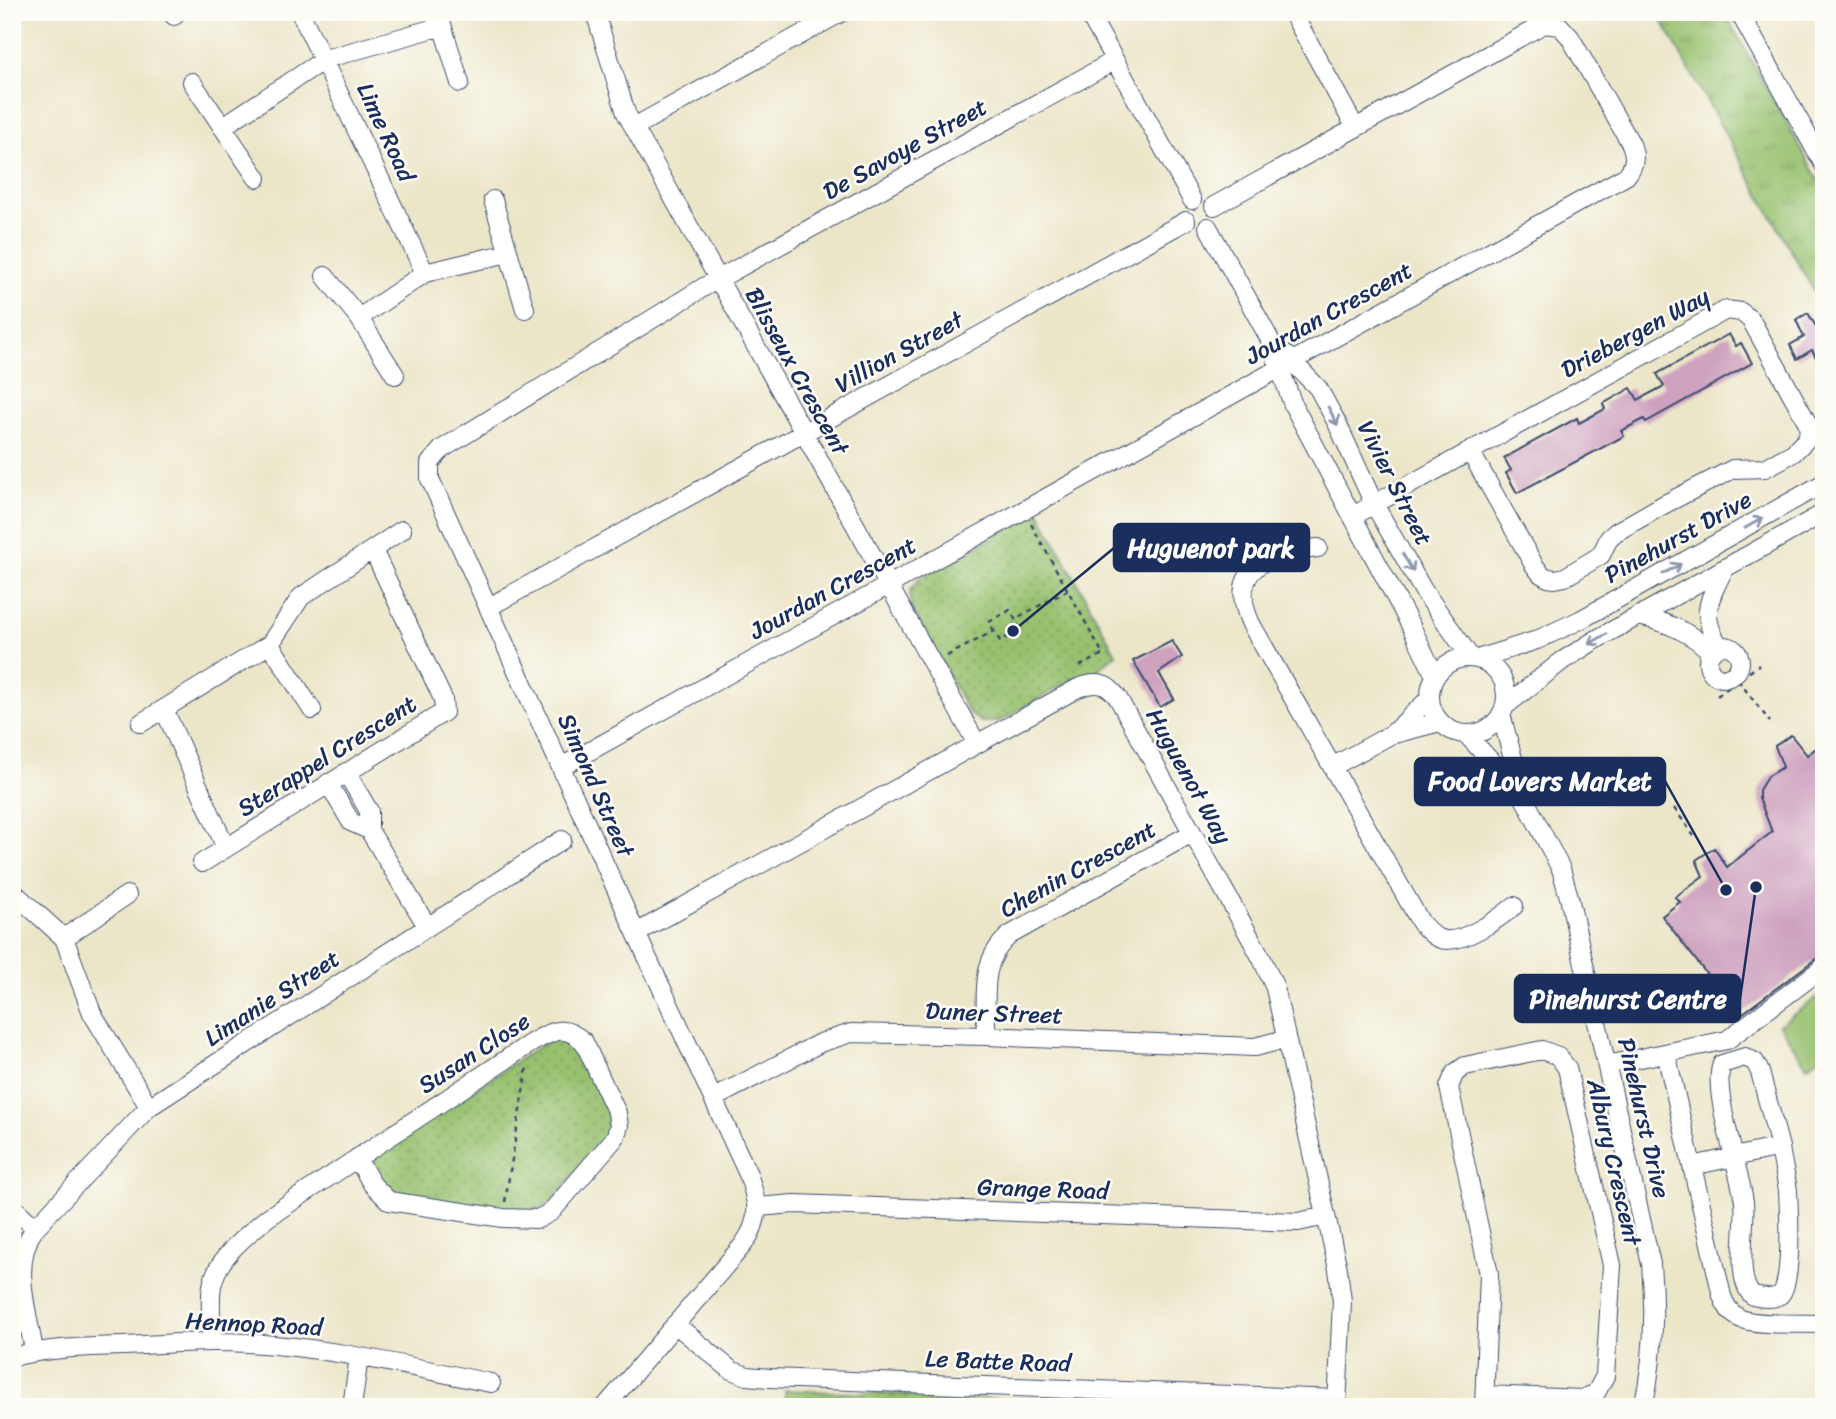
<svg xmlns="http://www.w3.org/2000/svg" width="1836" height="1419" viewBox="0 0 1836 1419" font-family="Sriracha,sans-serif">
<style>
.grass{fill:url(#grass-tufts);stroke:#597866;stroke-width:2}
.park{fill:url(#park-dots);stroke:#597866;stroke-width:2}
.garden{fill:#97c16e;stroke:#597866;stroke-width:2}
.building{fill:#cea2bf}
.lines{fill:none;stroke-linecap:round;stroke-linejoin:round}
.minor-casing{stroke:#3a4a6e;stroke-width:20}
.path{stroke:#3a4a6e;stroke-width:2.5;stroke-dasharray:5 5;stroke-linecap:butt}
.minor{stroke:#fff;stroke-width:18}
.oneway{stroke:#8d97ae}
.labels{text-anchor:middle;stroke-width:5;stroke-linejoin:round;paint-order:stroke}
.street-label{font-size:24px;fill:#1b2f5e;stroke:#fdfcf7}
.leader{fill:none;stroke:#1b2f5e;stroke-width:2.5}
.callout-dot{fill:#1b2f5e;stroke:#fdfcf7;stroke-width:2.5}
.callout{fill:#1b2f5e;stroke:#1b2f5e;stroke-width:2.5}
.callout-label{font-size:26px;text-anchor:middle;font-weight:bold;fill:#fff}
</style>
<defs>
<pattern id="grass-tufts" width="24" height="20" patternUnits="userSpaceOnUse" patternTransform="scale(1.75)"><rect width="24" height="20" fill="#97c16e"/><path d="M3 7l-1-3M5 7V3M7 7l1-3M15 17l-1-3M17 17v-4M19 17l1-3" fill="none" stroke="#7a9d5e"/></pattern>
<pattern id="park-dots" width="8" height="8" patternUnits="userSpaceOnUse" patternTransform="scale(1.75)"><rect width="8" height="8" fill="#97c16e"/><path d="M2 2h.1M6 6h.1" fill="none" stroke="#7a9d5e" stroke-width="1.8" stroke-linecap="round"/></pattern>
</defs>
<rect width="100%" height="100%" fill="#fdfcf7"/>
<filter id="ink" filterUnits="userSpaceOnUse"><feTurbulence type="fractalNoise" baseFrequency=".0143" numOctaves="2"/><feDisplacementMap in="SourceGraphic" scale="14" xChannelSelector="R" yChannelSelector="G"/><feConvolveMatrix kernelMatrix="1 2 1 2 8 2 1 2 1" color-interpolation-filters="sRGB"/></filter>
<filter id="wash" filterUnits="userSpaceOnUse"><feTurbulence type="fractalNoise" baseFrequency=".00686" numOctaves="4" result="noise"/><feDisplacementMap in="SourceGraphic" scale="28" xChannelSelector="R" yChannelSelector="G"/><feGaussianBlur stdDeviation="1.57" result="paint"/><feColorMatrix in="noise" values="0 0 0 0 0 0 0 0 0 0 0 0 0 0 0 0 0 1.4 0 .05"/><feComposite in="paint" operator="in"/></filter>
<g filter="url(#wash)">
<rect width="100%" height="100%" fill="#ece6c9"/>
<path class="grass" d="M1657 12H1724L1824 190V309Z"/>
<path class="park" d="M1039 512 1116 654 1094 673 1079 676 998 722H981L969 713 911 607 910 591 920 578Z
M556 1038 575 1042 609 1111 611 1123 606 1137 549 1204 532 1213 399 1196 384 1187 373 1167 375 1155 549 1040Z
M785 1390 1207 1407H785Z"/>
<path class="garden" d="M1824 993V1054L1807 1066 1779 1025Z"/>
<g id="blocks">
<path class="building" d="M1808 313 1818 330 1824 327V372L1812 350 1797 359 1790 345 1804 337 1796 320Z
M1729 334 1736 346 1741 343 1752 363 1646 422 1644 419 1621 431 1624 436 1517 493 1506 473 1511 470 1504 458 1577 418 1579 423 1605 409 1603 404 1631 388 1638 400 1664 386 1657 374Z
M1172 641 1182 657 1159 673 1174 699 1160 707 1133 661Z
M1791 735 1807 755 1824 742V956L1817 958 1739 1016 1662 916 1680 902 1675 897 1703 876 1696 860 1714 848 1727 867 1772 832 1759 798V790L1767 777 1783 767 1775 746Z"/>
</g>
</g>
<g filter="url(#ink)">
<use href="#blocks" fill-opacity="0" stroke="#3a4a6e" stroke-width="2"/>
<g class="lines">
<defs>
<path id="minor" d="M174 12V16
M300 12 425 273
M438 12 460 83
M595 12 626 113 977 744
M1088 12 1192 200
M1292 12 1355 127
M1739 12 1824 165
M192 82 257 178
M222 127 325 59 442 26
M634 127 842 12
M493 200 525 309
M1208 227 1269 338 1293 405 1412 628 1435 676
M325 276 359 318 395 375
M359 318 425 273 508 253
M1286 355 1318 388 1337 423 1374 504 1423 590 1471 658
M1353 516 1726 310 1741 312 1751 320 1807 422 1809 432 1806 440 1793 453 1765 468 1733 469 1663 505 1616 532 1609 538 1601 555 1565 577 1555 579 1548 578 1541 574 1534 565 1470 451
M1318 548C1271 553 1225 567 1251 624L1421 923C1426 928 1431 935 1438 938 1458 948 1500 918 1514 906
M489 607 1186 221
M1639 616C1668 623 1689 631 1711 652
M270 644 312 710
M1708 662a16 16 0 1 1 32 0a16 16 0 1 1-32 0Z
M1719 646C1700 615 1708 602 1723 571
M1430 696a38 38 0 1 1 76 0a38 38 0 1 1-76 0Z
M1477 659 1537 640 1580 620 1824 483
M1504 707 1562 661 1597 639 1824 513
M164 709 226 848
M1501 714 1522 792
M141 723 270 644 301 597 402 530
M1393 733 1430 698
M1466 734 1523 796 1561 869 1569 897 1651 1264C1655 1310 1654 1361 1643 1407
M561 767 1626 176C1635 166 1636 156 1631 144L1570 37 1560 26 1544 24 1214 206
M1332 767 1390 735 1440 722
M346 772 369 811V830L427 926
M328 783 351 822 369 830
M202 863 444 712 443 699 373 550
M12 891 64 938 92 1013 149 1107
M636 933 1078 688C1095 681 1107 682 1118 698L1262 959 1275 988 1338 1269 1342 1301 1337 1407
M64 938 127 895
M986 1036C987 998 978 961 1010 935L1192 833
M1666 1053 1722 1296C1725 1305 1730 1313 1739 1318 1754 1326 1805 1323 1824 1324
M1607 1065 1727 1040 1824 967
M714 1098 820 1043 851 1033 986 1036 1255 1047 1285 1039
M1692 1166 1780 1147C1782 1162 1786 1176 1788 1191 1789 1210 1793 1284 1780 1295 1772 1300 1761 1298 1753 1296 1734 1280 1747 1226 1744 1202 1740 1170 1711 1089 1722 1064L1745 1057 1755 1062 1760 1072 1780 1147
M12 1206 35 1228
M758 1207 794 1204 1298 1222 1326 1216
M675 1324 731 1370 747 1376 770 1378 1338 1399
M212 1341C212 1324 209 1303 212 1286 217 1257 246 1236 267 1218L531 1043C553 1031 564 1023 584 1042L617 1113 619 1126 615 1138 551 1212 538 1219 503 1218 389 1201 372 1184 357 1158
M34 1351C28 1312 10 1263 35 1228L149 1107 562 840
M12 1357C48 1348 87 1347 124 1346 165 1344 206 1340 247 1343 329 1347 410 1367 491 1383
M352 1407 359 1357
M605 1407 743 1245C762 1219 758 1203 748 1174L636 933 430 479V463L442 449 704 287 1114 61
M1484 1407 1489 1274 1449 1087 1455 1073 1465 1066 1542 1050 1558 1056 1567 1068 1612 1265 1605 1376 1596 1393 1582 1399 1485 1395"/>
</defs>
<use href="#minor" class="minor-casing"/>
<path class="path" d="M1031 524 1103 654 1078 667 1079 669
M994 631 989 622 1010 610 1015 619 1068 590
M947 656 994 631 1000 641 1021 630 1015 619
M1738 680 1770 722
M1717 696 1759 665
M1674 808 1694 836
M505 1202 527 1067"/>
<use href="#minor" class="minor"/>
</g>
<defs><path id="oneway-shaft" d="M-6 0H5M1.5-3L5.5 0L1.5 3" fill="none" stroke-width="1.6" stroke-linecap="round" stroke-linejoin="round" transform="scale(1.75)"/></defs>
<g class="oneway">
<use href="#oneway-shaft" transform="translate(1333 416) rotate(62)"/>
<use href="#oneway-shaft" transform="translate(1754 523) rotate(-30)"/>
<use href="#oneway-shaft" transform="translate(1408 563) rotate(60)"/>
<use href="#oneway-shaft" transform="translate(1672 569) rotate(-29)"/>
<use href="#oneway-shaft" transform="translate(1598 639) rotate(150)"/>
</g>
</g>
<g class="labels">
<g class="street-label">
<text transform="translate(386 132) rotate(65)" y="8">Lime Road</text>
<text transform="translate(905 149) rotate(-29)" y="8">De Savoye Street</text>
<text transform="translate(1329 313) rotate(-29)" y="8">Jourdan Crescent</text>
<text transform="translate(1635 333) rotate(-28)" y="8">Driebergen Way</text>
<text transform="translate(899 352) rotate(-29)" y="8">Villion Street</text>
<text transform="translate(797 371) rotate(61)" y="8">Blisseux Crescent</text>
<text transform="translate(1395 483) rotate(63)" y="8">Vivier Street</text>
<text transform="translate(1678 537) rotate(-29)" y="8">Pinehurst Drive</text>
<text transform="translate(833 588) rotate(-29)" y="8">Jourdan Crescent</text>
<text transform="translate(327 756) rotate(-32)" y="8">Sterappel Crescent</text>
<text transform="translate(1189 776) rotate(61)" y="8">Huguenot Way</text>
<text transform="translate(596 785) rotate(66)" y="8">Simond Street</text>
<text transform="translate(1078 869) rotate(-29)" y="8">Chenin Crescent</text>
<text transform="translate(272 998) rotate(-33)" y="8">Limanie Street</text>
<text transform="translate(994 1013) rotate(2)" y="8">Duner Street</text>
<text transform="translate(474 1053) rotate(-33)" y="8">Susan Close</text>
<text transform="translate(1644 1118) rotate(77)" y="8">Pinehurst Drive</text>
<text transform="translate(1614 1162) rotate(77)" y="8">Albury Crescent</text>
<text transform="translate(1043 1189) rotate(2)" y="8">Grange Road</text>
<text transform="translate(254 1324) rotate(3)" y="8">Hennop Road</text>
<text transform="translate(998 1361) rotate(2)" y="8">Le Batte Road</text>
</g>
</g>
<path class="leader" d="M1013 631L1114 548M1726 890L1665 781M1756 887L1740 999"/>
<g class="callout-dot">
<circle cx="1013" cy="631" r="7"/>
<circle cx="1726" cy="890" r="7"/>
<circle cx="1756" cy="887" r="7"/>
</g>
<g class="callout">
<rect x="1114" y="524" width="195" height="47" rx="7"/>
<rect x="1415" y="758" width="250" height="47" rx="7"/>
<rect x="1515" y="975" width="225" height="47" rx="7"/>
</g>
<g class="callout-label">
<text x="1211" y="557">Huguenot park</text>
<text x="1540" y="790">Food Lovers Market</text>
<text x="1628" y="1008">Pinehurst Centre</text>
</g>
<rect width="1836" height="1419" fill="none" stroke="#fdfcf7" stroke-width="42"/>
</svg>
